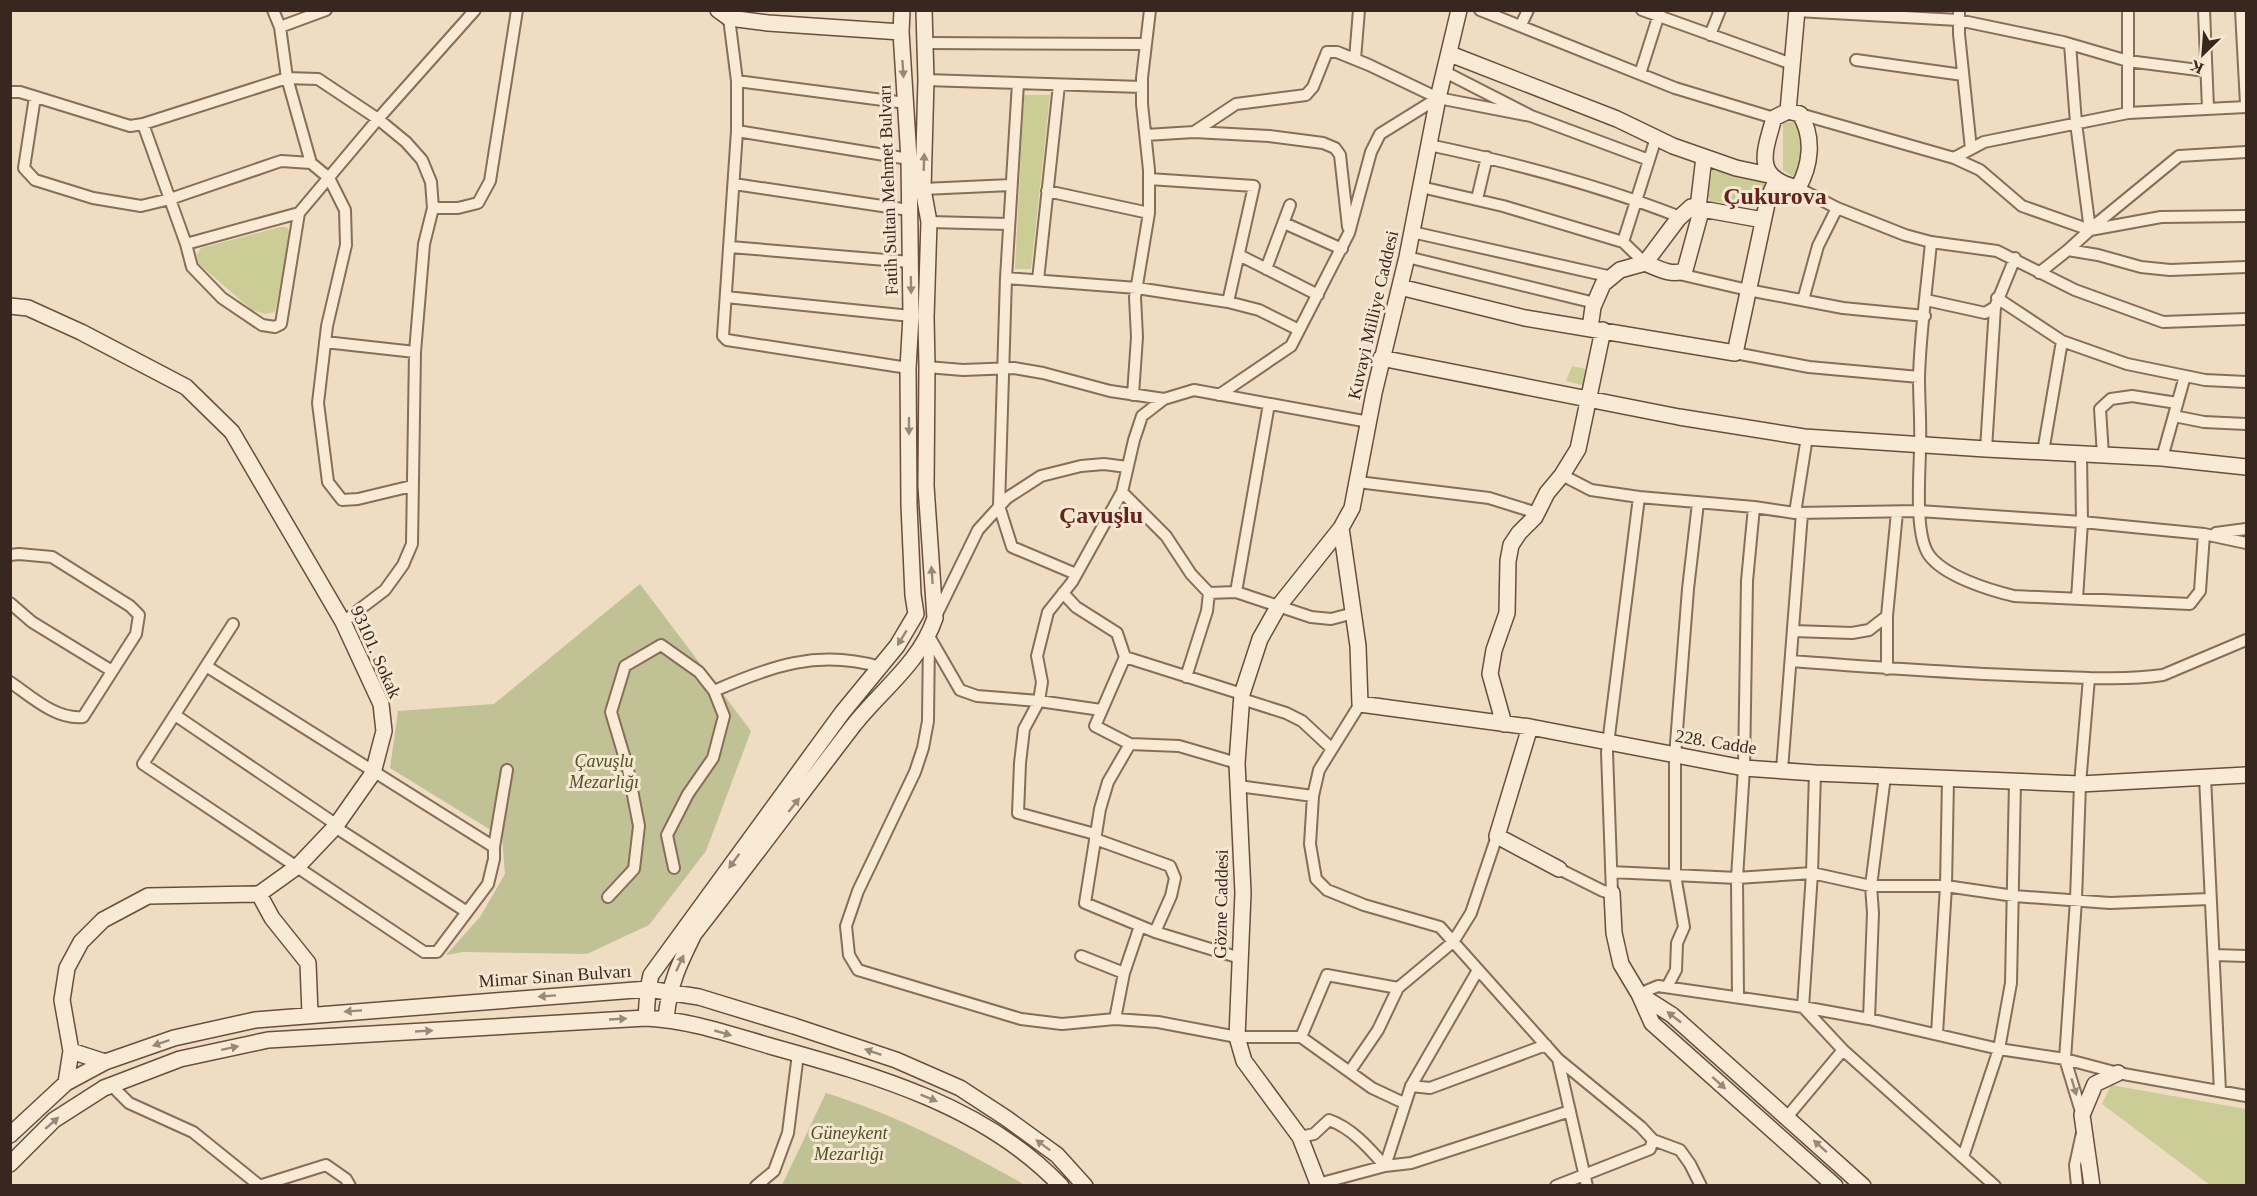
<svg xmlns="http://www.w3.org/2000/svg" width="2257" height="1196" viewBox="0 0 2257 1196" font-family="'Times New Roman',serif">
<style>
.green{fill:#cccc96}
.cemetery{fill:#c1c196}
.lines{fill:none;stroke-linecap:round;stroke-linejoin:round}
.street-casing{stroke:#886d59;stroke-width:14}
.secondary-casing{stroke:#6a4e3d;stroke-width:18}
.street{stroke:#f9ead6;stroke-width:10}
.secondary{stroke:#f9ead6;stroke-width:15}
.oneway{fill:#98887a}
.labels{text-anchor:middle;stroke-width:6;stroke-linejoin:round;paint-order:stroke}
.street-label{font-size:18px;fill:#38271e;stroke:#f5e7d2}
.park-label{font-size:18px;font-style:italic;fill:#4e5424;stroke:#f5e7d2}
.district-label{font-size:24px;font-weight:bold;fill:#65231d;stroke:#f5e7d2}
</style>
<rect width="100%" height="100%" fill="#eedcc3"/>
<path class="green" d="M1024 95H1050L1031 269H1015Z
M1792 122 1802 125 1806 146 1795 178 1783 170V123Z
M1714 160 1770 179 1762 202 1758 206 1710 201 1708 196Z
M280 227H287L290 233 275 312 265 314 252 310 199 264 197 255 201 248Z
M1572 366 1590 370 1586 386 1566 381Z
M2111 1085 2246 1109V1185H2210L2102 1104Z"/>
<path class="cemetery" d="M640 584 751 731 706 851 649 925 587 954 463 952 446 955 480 917 505 874 502 837 390 768 398 711 494 704Z
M826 1093C896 1115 962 1149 1025 1185H782Z"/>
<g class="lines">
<defs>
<path id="street" d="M273 10 280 27 287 78 311 163
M1480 10 1675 88 1774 118
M1642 10 1792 64
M1959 10V34L1971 149
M2204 10 2208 108
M2241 10 2246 104
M1797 11 1958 20 2063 42 2128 61 2206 71
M729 18 737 81V131L723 336 727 340 908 368
M1521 25 1528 10
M280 27 326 10
M1710 35 1720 10
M926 43 1146 44
M1355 59 1359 10
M1856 60 1963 75
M1445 72 1531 116 1649 160
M1640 74 1660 11
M926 80 1142 87
M737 81 906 103
M1018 83 1006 278 999 506 1012 547 1076 574
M10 92H20L130 126 143 124 287 78 318 79 378 119 406 142 422 160 431 182 433 208 424 244 415 352 412 544 403 565 385 590 343 622
M35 97 24 168 35 180 93 198 141 206 170 199 281 161 311 163 329 178 345 210 346 245 327 326 318 403 328 482 342 500 358 499 412 486
M2128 113V10
M1800 114 1954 158 1980 170 2022 206 2090 230 2076 123 2070 44
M143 124 186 244
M737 131 909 159
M1194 132 1236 104 1306 95 1313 87 1327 52H1337L1369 65 1438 98 1531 116
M1146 135 1194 132 1269 136 1323 143 1335 148 1340 155 1348 227
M1429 145C1515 163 1599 185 1680 217
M1954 158 1984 142 2128 113 2246 107
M1149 179 1254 186 1228 302
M734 184 909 210
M1421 187 1503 206 1623 242 1645 263
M1798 188 1837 208 1905 235 1931 242 1997 251 2075 290 2163 322 2246 319
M923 189 1011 185
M1047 191 1149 213
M1477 199 1487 157
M433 208H458L478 203 490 181 517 10
M299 213 186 244 192 267 222 298 262 325 275 327 281 324 299 213 378 119 475 10
M929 222 1008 224
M1284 223 1342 249
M2090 229 2179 156 2246 152
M1412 232 1612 277
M1623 242 1656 138
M1931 242C1927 287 1920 333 1919 378 1919 401 1921 424 1920 447 1920 472 1914 534 1929 555 1944 576 1989 590 2014 596L2190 604 2200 591 2204 534
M730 247 910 262
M2068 250 2090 230 2161 217 2246 216
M1239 255 1318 295
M1407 257 1595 303
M1266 269 1290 205
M2039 273 2068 250 2098 255 2141 267 2170 270 2246 267
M1679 274 1748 290 1843 308 1925 316
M1006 278 1137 288 1228 302 1259 310 1299 330
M1038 280 1059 85
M726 297 911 316
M1997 298 2062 341 2127 364 2205 380 2246 382
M1803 300 1818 246 1837 208
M1926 300 1985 313 1995 307
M325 342 415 352
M1735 353 1809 367 1919 377
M927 367 963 370 1014 368 1043 373 1110 391 1164 399 1194 390 1369 422
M1133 395 1137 337 1135 297 1149 213V170L1142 104V78L1150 10
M1219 395 1291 346 1349 233 1371 152 1380 134 1438 98
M2174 416 2204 422 2246 424
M1986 449 1995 307 2015 258
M2043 452 2062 341
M2103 455 2100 409 2111 399 2132 396 2177 403
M2162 458 2185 376
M1562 475 1591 490 1639 497 1754 507 1795 513 1919 511 2082 522 2204 534 2246 543
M1358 482 1489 498 1537 513
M1122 492 1166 536 1191 574 1209 593 1236 592 1311 617 1331 619 1354 613
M1795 513 1807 437
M2216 533 2246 529
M10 555 19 554 52 557 130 606 139 615 136 634 83 717C56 720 32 697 10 682
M1236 592 1269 404
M1063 593 1076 607 1117 633 1125 657 1095 726 1130 744 1179 746 1237 763
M2077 599 2082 522 2081 454
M10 603 32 622 112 671
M935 618 978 530 1007 498 1041 476 1081 466 1104 464 1127 467
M233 624 143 764 424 952H437L488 884 494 859V847L507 770
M1793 631 1852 633 1869 630 1887 616
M929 636 928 721 923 748 915 772 858 891 846 926 849 955 858 970 1021 1019 1062 1024 1115 1019 1158 1022 1237 1037H1301L1372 1088 1404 1103
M930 638 960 690 977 696 1039 701 1101 710
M1125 657 1242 694
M1791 661C1870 667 1950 673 2030 676 2074 677 2120 681 2163 675L2246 640
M206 666 494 847
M1887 669V616L1897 512
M1186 677 1207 611 1209 593
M714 691C771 666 818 649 880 667
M1242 699 1286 713 1302 721 1331 748
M1360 704 1319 770 1313 796 1310 844 1316 879 1327 890 1364 905 1440 927 1558 1059 1641 1127 1653 1140 1680 1150 1690 1164 1701 1186
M175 715 337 825
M1130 744 1108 782 1100 809 1085 903 1155 932 1240 958
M1782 770 1802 513
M1815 773 1812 873 1803 1007 1843 1050 1995 1186
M2205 777 2220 1091
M1238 786 1313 796
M335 827 467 912
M1095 834 1018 813 1020 763 1024 729 1039 701 1042 682 1037 656 1048 612 1072 582 1122 492 1134 440 1142 416 1164 399
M1095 839 1170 866 1175 878 1171 896 1155 932
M1559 869 1603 891 1612 893 1607 752 1639 497
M1611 872 1737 878 1812 873 1871 886H1946L2014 896 2110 903 2209 899
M608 897 634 869 639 826 628 769 611 712 625 666 661 645 699 672 714 691 724 716 713 758 688 794 667 835 674 868
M2214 955 2246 956
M1081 956 1124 973
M1667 987 1676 970 1677 943 1684 927 1675 875V756L1688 589 1698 503
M1639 994 1658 986 1803 1007 1869 1019 1999 1049 2065 1059 2118 1073 2246 1096
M1738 997 1737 878 1744 768 1747 581 1754 507
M1115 1019 1124 973 1140 926
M1869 1019 1873 913 1871 886 1885 776
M1937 1034 1946 886 1948 779
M1301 1037 1327 975 1398 988 1453 942 1471 913 1497 836
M1558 1059 1587 1186
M1350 1071 1378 1030 1398 988
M111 1085 129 1103 193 1132 260 1186
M1411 1086 1430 1088 1546 1045
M2082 1115 2065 1059 2076 900 2080 784 2089 678
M1787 1117 1843 1050
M1300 1137 1314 1134 1329 1120C1352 1128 1369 1148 1385 1166L1411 1163 1570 1111
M1963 1157 1999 1049 2011 983 2015 781
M1318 1184 1385 1166 1411 1086 1478 970
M259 1186 326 1165 346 1179 350 1186
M756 1186 774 1171 788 1133 798 1054
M1556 1186 1650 1149 1653 1140
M2077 1186 2075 1165 2082 1133"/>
<path id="secondary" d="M718 10 729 18 768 23 901 32
M1450 54 1617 119 1673 146 1736 168 1769 175
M1788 111 1800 114C1814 137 1811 165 1798 188 1753 178 1764 153 1774 118Z
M1788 111 1797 10
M1645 263C1657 268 1673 277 1685 270L1700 215 1698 208 1704 157
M1400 287 1525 318 1735 353 1768 199 1776 181
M10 306 28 308 81 332 186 387 232 432 343 622 381 704 384 731 373 773 335 827 298 866 259 894 148 896 103 920 81 942 67 968 62 1000 71 1051 66 1083
M1590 328 1593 307 1603 284 1620 270 1645 263 1678 219 1691 207 1763 220
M1381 358 1679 417 1804 437 1986 449 2162 458 2246 467
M1341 528 1358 646 1360 704 1530 727 1744 768 1815 773 2080 784 2246 775
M1504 724 1490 674 1494 650 1507 613 1508 561 1511 545 1519 533 1535 517 1547 493 1562 475 1578 449 1603 330
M1530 727 1497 836 1559 869
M1612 893 1614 933 1621 964 1639 994 1652 1023 1835 1186
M259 894 272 918 308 963 310 1014
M1639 994 1672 1015 1863 1186
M646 1018 648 989 651 975 842 713 897 646 916 614 913 595 909 505 908 368 911 316 909 159 901 32 902 10
M666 1019C669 985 679 964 694 934 748 865 800 795 853 726 881 690 920 663 935 618L926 486 927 367 926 317 929 222 923 189 926 80 924 10
M71 1051 105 1062
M10 1135 66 1083 105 1062 174 1038 255 1020 648 989 699 997 794 1026 896 1060 960 1088 1006 1118 1057 1155 1085 1186
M10 1164 54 1120 104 1088 180 1059 268 1040 646 1018C689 1020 729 1034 770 1046 874 1075 984 1105 1061 1186
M1319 1186 1300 1137 1244 1061 1237 1037 1243 893 1237 763 1242 694 1260 639 1278 607 1341 528 1352 508 1374 393 1407 257 1438 98 1459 10
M2092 1186 2082 1115 2095 1084 2118 1073"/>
</defs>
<use href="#street" class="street-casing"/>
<use href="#secondary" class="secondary-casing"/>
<use href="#street" class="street"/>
<use href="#secondary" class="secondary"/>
</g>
<defs><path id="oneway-solid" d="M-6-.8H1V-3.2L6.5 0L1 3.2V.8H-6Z" transform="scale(1.5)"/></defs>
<g class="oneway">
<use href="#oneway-solid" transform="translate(903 69) rotate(86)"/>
<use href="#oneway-solid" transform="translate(924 162) rotate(-88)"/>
<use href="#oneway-solid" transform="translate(911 285) rotate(89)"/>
<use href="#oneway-solid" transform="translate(909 426) rotate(90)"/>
<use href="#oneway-solid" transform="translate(932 575) rotate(-94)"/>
<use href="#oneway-solid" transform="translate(902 638) rotate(121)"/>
<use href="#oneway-solid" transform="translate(794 805) rotate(-52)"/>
<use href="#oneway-solid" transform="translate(734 861) rotate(126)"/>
<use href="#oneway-solid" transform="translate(680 963) rotate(-65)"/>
<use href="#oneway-solid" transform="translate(547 996) rotate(176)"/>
<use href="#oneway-solid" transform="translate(353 1011) rotate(176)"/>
<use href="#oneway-solid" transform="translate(1674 1017) rotate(-142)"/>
<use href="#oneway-solid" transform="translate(618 1019) rotate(-3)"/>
<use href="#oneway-solid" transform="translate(424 1031) rotate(-3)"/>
<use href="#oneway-solid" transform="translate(723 1033) rotate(16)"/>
<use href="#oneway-solid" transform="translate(161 1043) rotate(161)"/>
<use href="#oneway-solid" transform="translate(230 1048) rotate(-12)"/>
<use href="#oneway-solid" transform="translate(873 1052) rotate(-161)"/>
<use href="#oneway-solid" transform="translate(1719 1083) rotate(42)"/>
<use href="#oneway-solid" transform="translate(2074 1087) rotate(74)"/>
<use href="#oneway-solid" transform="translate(929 1098) rotate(22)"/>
<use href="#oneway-solid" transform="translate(52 1123) rotate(-41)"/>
<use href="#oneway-solid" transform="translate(1043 1145) rotate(-143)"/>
<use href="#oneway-solid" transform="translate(1820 1146) rotate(-138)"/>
</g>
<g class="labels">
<g class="street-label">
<text transform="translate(888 190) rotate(-92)" y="6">Fatih Sultan Mehmet Bulvarı</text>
<text transform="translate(1373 315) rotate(-77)" y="6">Kuvayi Milliye Caddesi</text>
<text transform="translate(376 652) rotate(66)" y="6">93101. Sokak</text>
<text transform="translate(1716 742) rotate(9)" y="6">228. Cadde</text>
<text transform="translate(1221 904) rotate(-89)" y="6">Gözne Caddesi</text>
<text transform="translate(555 976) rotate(-4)" y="6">Mimar Sinan Bulvarı</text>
</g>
<g class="park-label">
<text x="604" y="767">Çavuşlu<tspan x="604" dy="21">Mezarlığı</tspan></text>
<text x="849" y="1139">Güneykent<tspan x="849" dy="21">Mezarlığı</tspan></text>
</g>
<g class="district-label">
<text x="1775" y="204">Çukurova</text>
<text x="1101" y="523">Çavuşlu</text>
</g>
</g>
<rect width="2257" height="1196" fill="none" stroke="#38271e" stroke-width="24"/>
<g transform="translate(2203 54) rotate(205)" stroke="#f5e7d2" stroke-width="4.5" paint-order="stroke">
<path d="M0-4.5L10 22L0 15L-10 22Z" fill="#38271e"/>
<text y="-9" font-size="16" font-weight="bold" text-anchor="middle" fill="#38271e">K</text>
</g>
</svg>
